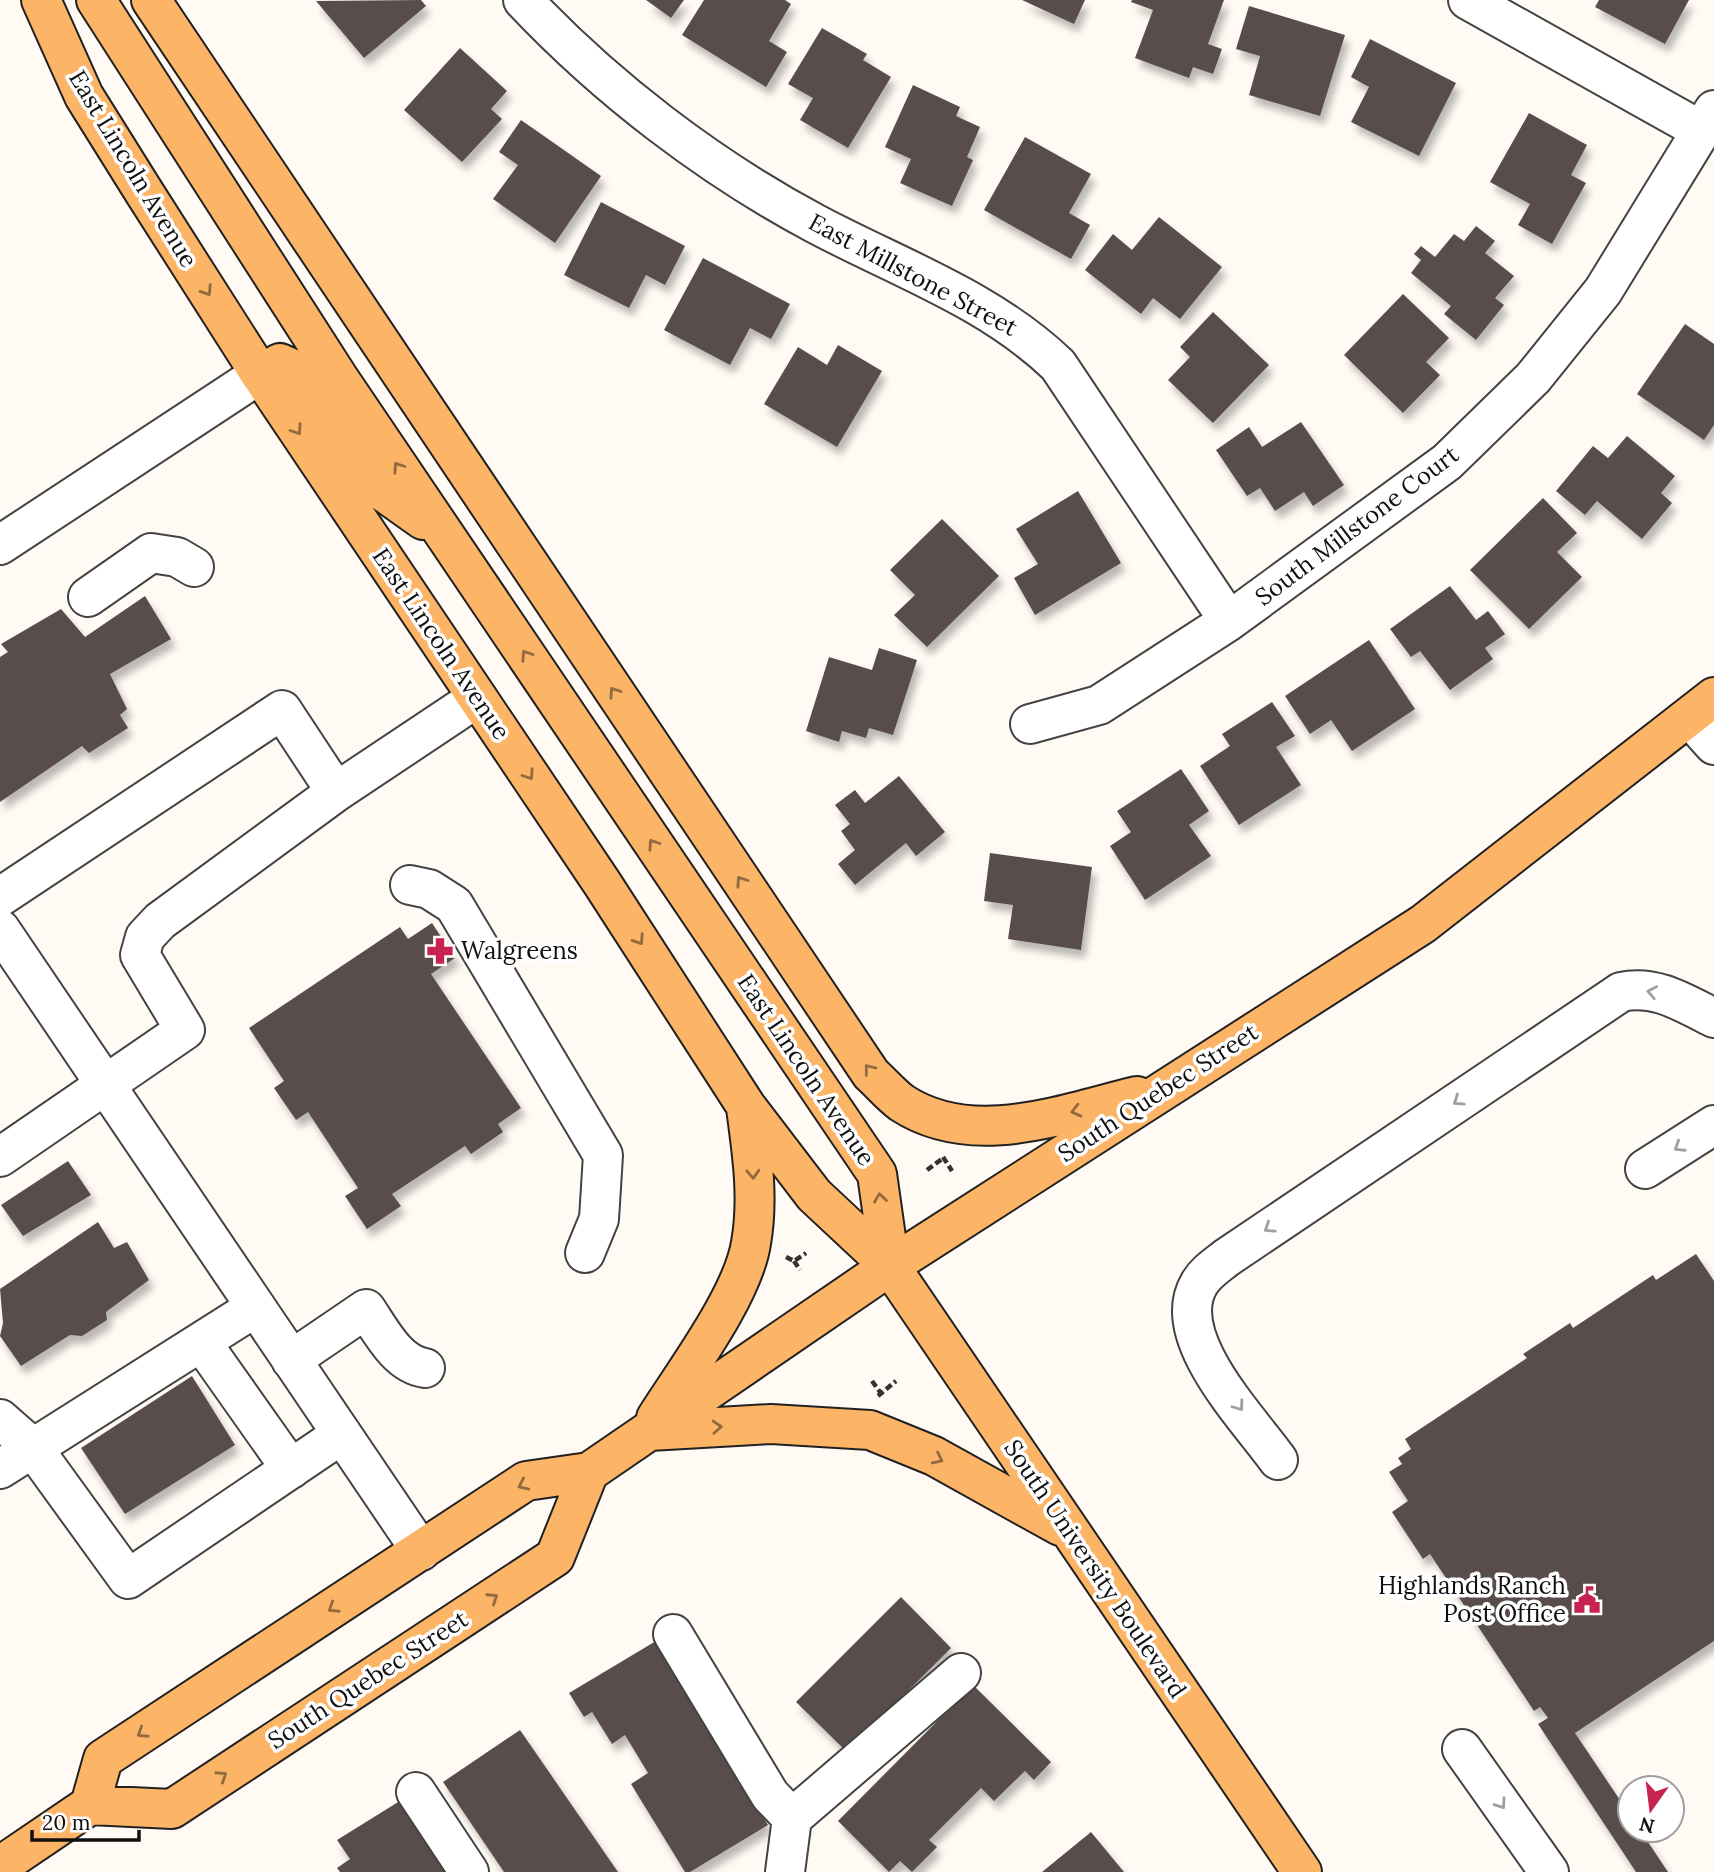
<svg xmlns="http://www.w3.org/2000/svg" width="1714" height="1872" viewBox="0 0 1714 1872" font-family="Lora,serif">
<style>
.building{fill:#594e4c;filter:url(#shadow)}
.lines{fill:none;stroke-linecap:round;stroke-linejoin:round}
.minor-casing{stroke:#434343;stroke-width:42}
.major-casing{stroke:#212121;stroke-width:42}
.path{stroke:#323232;stroke-width:4.5;stroke-dasharray:7 3.5;stroke-linecap:butt}
.minor{stroke:#fff;stroke-width:38}
.major{stroke:#fcb466;stroke-width:38}
.oneway{stroke:#926a3f}
.oneway2{stroke:#9f9f9f}
.labels{text-anchor:middle;stroke-width:7;stroke-linejoin:round;paint-order:stroke}
.street-label{font-size:24px;fill:#101010;stroke:#fff}
.poi-label{font-size:24px;fill:#101010;stroke:#fff;text-anchor:start}
</style>
<defs>
<filter id="shadow"><feDropShadow dx="4.5" dy="8" stdDeviation="3.5" flood-color="#0004"/></filter>
</defs>
<rect width="100%" height="100%" fill="#fffaf3"/>
<path class="building" d="M421 0 426 6 364 58 316 1Z
M646 0H684L671 18Z
M704 0H785L791 4 769 41 787 52 766 87 682 35Z
M1022 0H1085L1074 24Z
M1132 0H1224L1208 44 1222 49 1213 74 1193 67 1189 78 1135 58 1153 10 1131 2Z
M1599 0H1689L1665 44 1595 7Z
M1249 6 1345 35 1320 116 1249 95 1260 56 1236 49Z
M822 28 867 54 863 60 891 77 848 148 800 120 813 98 788 84Z
M1370 39 1456 83 1419 156 1351 122 1369 87 1351 77Z
M460 48 507 91 491 109 502 119 462 162 404 110Z
M913 85 960 107 956 116 980 127 967 157 973 160 952 206 900 183 911 159 885 147Z
M1529 113 1587 145 1571 175 1586 183 1552 244 1518 225 1530 204 1490 182Z
M521 120 601 176 555 243 493 199 518 165 499 152Z
M1025 137 1091 174 1069 213 1090 225 1071 259 984 210Z
M601 202 685 246 665 285 646 275 629 308 564 275Z
M1159 217 1222 267 1180 319 1153 298 1141 314 1085 270 1113 234 1132 250Z
M1476 226 1495 241 1485 253 1514 276 1495 298 1504 305 1476 340 1444 314 1451 306 1411 273 1421 260 1414 254 1421 246 1435 257 1454 234 1464 241Z
M703 258 790 304 771 339 750 328 730 365 664 330Z
M1403 294 1449 338 1426 362 1440 375 1403 413 1344 355Z
M1213 312 1269 365 1213 423 1168 380 1190 357 1180 347Z
M1685 324 1714 344V425L1704 440 1637 394Z
M838 345 882 371 837 447 764 404 798 347 827 365Z
M1301 422 1344 485 1313 506 1304 492 1275 511 1260 488 1247 496 1216 450 1249 427 1262 447Z
M1627 436 1675 476 1661 493 1672 503 1642 539 1597 501 1585 515 1556 491 1593 446 1608 458Z
M1078 491 1121 563 1035 615 1014 578 1038 564 1016 529Z
M1543 498 1577 533 1557 552 1582 577 1529 629 1470 570Z
M942 519 999 576 927 647 894 615 915 595 890 570Z
M1450 586 1476 620 1488 611 1505 634 1485 648 1493 659 1450 690 1420 651 1411 657 1390 629Z
M145 596 171 639 110 674 127 709 120 715 128 728 89 753 82 746 0 802V657L8 652 1 644 61 609 85 637Z
M1369 640 1415 709 1352 751 1331 720 1310 734 1285 696Z
M879 648 917 660 893 735 869 728 866 738 842 731 839 742 806 731 829 657 872 670Z
M1272 702 1295 736 1276 747 1301 785 1239 825 1200 766 1230 746 1222 734Z
M1181 769 1209 811 1189 825 1211 856 1145 900 1110 846 1131 832 1117 811Z
M899 776 945 832 916 856 906 843 855 885 838 864 855 850 841 831 850 824 835 805 855 790 865 803Z
M990 853 1092 867 1081 950 1008 939 1013 905 984 901Z
M432 923 455 958 431 974 521 1108 498 1124 503 1132 471 1154 465 1146 392 1194 401 1206 367 1229 345 1196 358 1188 308 1112 296 1120 274 1088 284 1081 249 1028 400 927 408 939Z
M68 1161 91 1195 23 1236 1 1205Z
M98 1222 114 1248 127 1242 149 1280 106 1312 107 1320 82 1336 70 1335 21 1366 0 1336 3 1323 0 1289Z
M1696 1254 1714 1281V1641L1575 1733 1630 1815V1830H1640L1668 1872H1636L1538 1724 1548 1718 1540 1707 1534 1711 1430 1554 1423 1559 1392 1512 1408 1501 1389 1472 1402 1464 1398 1458 1411 1449 1405 1439 1527 1358 1523 1354 1570 1323 1573 1328 1653 1275 1656 1280Z
M192 1376 235 1445 125 1514 81 1448Z
M901 1597 951 1648 847 1752 796 1702Z
M656 1641 768 1825 690 1872H685L631 1784 648 1773 625 1735 612 1744 592 1712 584 1717 569 1693Z
M973 1685 1051 1762 1034 1780 1025 1771 994 1801 981 1788 929 1840 937 1847 912 1872 900 1861 889 1872 838 1821Z
M520 1730 618 1872H504L443 1782Z
M403 1799 450 1872H340L337 1868 350 1859 337 1840Z
M1091 1832 1124 1872H1042Z"/>
<g class="lines">
<defs>
<path id="minor" d="M523 0C606 88 709 167 816 224 899 268 989 299 1058 365L1229 621
M1468 0 1702 131
M0 545 260 374
M88 597 151 553 177 557 194 567
M1690 718 1714 745
M1030 724 1099 705 1229 621 1447 462 1533 378 1603 291 1714 110
M410 885 429 889 454 905 603 1155 599 1219 585 1253
M0 897 282 710 336 792 477 698
M0 929 421 1551
M0 1157 185 1030 140 955 145 937 160 921 336 792
M1645 1169 1714 1125
M202 1343 291 1469
M291 1360 366 1309C381 1331 397 1364 425 1368
M0 1419 33 1448 128 1579 342 1434
M1278 1460C1248 1418 1168 1337 1199 1284 1205 1273 1216 1266 1226 1258L1621 992C1655 984 1684 1003 1714 1018
M0 1469 256 1307
M673 1634 770 1795 792 1818
M1462 1749 1549 1872
M416 1792 469 1872
M785 1872 792 1818 961 1673"/>
<path id="major" d="M41 0 84 96 144 192 260 374 602 883 746 1106 814 1195 890 1266 1302 1872
M96 0 340 380 877 1174 890 1266
M151 0 871 1074C881 1083 891 1095 902 1103 973 1149 1062 1114 1137 1096
M260 374 280 363 300 372 378 488 423 520
M656 1418C685 1372 743 1295 751 1243 759 1198 752 1152 746 1108
M649 1431 771 1424 870 1430 934 1456 1060 1526
M90 1805 103 1759 526 1481 589 1472 890 1266 1423 924 1714 697
M0 1866 90 1805 172 1809 555 1557 589 1472"/>
</defs>
<use href="#minor" class="minor-casing"/>
<use href="#major" class="major-casing"/>
<path class="path" d="M943 1157 952 1171
M927 1170 942 1159
M786 1257 794 1261 806 1253
M794 1261 800 1270
M872 1381 880 1392
M878 1396 896 1381"/>
<use href="#minor" class="minor"/>
<use href="#major" class="major"/>
</g>
<defs><path id="oneway-chevron" d="M-2-3.5L2.5 0L-2 3.5" fill="none" stroke-width="1.6" stroke-linecap="round" stroke-linejoin="round" transform="scale(1.75)"/></defs>
<g class="oneway">
<use href="#oneway-chevron" transform="translate(207 291) rotate(57)"/>
<use href="#oneway-chevron" transform="translate(297 430) rotate(56)"/>
<use href="#oneway-chevron" transform="translate(398 467) rotate(-124)"/>
<use href="#oneway-chevron" transform="translate(526 655) rotate(-124)"/>
<use href="#oneway-chevron" transform="translate(614 692) rotate(-124)"/>
<use href="#oneway-chevron" transform="translate(529 775) rotate(56)"/>
<use href="#oneway-chevron" transform="translate(653 844) rotate(-124)"/>
<use href="#oneway-chevron" transform="translate(741 881) rotate(-124)"/>
<use href="#oneway-chevron" transform="translate(639 940) rotate(57)"/>
<use href="#oneway-chevron" transform="translate(869 1069) rotate(-128)"/>
<use href="#oneway-chevron" transform="translate(1076 1111) rotate(166)"/>
<use href="#oneway-chevron" transform="translate(753 1174) rotate(87)"/>
<use href="#oneway-chevron" transform="translate(880 1198) rotate(-98)"/>
<use href="#oneway-chevron" transform="translate(717 1427) rotate(-3)"/>
<use href="#oneway-chevron" transform="translate(938 1459) rotate(26)"/>
<use href="#oneway-chevron" transform="translate(523 1485) rotate(155)"/>
<use href="#oneway-chevron" transform="translate(493 1598) rotate(-33)"/>
<use href="#oneway-chevron" transform="translate(333 1608) rotate(147)"/>
<use href="#oneway-chevron" transform="translate(142 1733) rotate(147)"/>
<use href="#oneway-chevron" transform="translate(222 1776) rotate(-33)"/>
</g>
<g class="oneway2">
<use href="#oneway-chevron" transform="translate(1652 992) rotate(-169)"/>
<use href="#oneway-chevron" transform="translate(1458 1101) rotate(146)"/>
<use href="#oneway-chevron" transform="translate(1679 1147) rotate(147)"/>
<use href="#oneway-chevron" transform="translate(1269 1228) rotate(146)"/>
<use href="#oneway-chevron" transform="translate(1239 1406) rotate(54)"/>
<use href="#oneway-chevron" transform="translate(1501 1804) rotate(55)"/>
</g>
<defs>
<symbol id="pharmacy-bare" viewBox="-9 -9 18 18"><path d="M-2-6h4v4h4v4h-4v4h-4v-4h-4v-4h4Z" fill="#c62351" stroke="#fff" stroke-width="2.5" paint-order="stroke"/></symbol>
<symbol id="civic-bare" viewBox="-9 -9 18 18"><path d="M-.6-6.5H3V-4.5H.6V-3L4-1V1h2V6H-6V1h2V-1L-.6-3ZM-1.2 2.5V6h2.4V2.5Z" fill="#c62351" stroke="#fff" stroke-width="2.5" paint-order="stroke"/></symbol>
</defs>
<g fill-rule="evenodd">
<use href="#pharmacy-bare" x="421" y="932" width="38" height="38"/>
<use href="#civic-bare" x="1568" y="1581" width="38" height="38"/>
</g>
<g class="labels">
<g class="street-label">
<text transform="translate(133 169) rotate(59)" y="8">East Lincoln Avenue</text>
<text transform="translate(913 275) rotate(28)" y="8">East Millstone Street</text>
<text transform="translate(1357 526) rotate(-37)" y="8">South Millstone Court</text>
<text transform="translate(441 644) rotate(56)" y="8">East Lincoln Avenue</text>
<text transform="translate(806 1070) rotate(56)" y="8">East Lincoln Avenue</text>
<text transform="translate(1158 1093) rotate(-33)" y="8">South Quebec Street</text>
<text transform="translate(1095 1569) rotate(56)" y="8">South University Boulevard</text>
<text transform="translate(368 1680) rotate(-33)" y="8">South Quebec Street</text>
</g>
<g class="poi-label">
<text x="461" y="959">Walgreens</text>
<text x="1566" y="1594" text-anchor="end">Highlands Ranch<tspan x="1566" dy="28">Post Office</tspan></text>
</g>
</g>
<g transform="translate(1651 1809) rotate(194)"><circle r="33" fill="#ffffff" stroke="#9f9f9f" stroke-width="2"/>
<path d="M0-5L12 26L0 18L-12 26Z" fill="#c62351"/>
<text y="-10" font-size="19" font-weight="bold" text-anchor="middle" fill="#101010">N</text>
</g>
<path d="M32 1830v10h107v-10" fill="none" stroke="#101010" stroke-width="3.5"/>
<text x="42" y="1830" font-size="21" fill="#101010" stroke="#ffffff" stroke-width="5" paint-order="stroke">20 m</text>
</svg>
